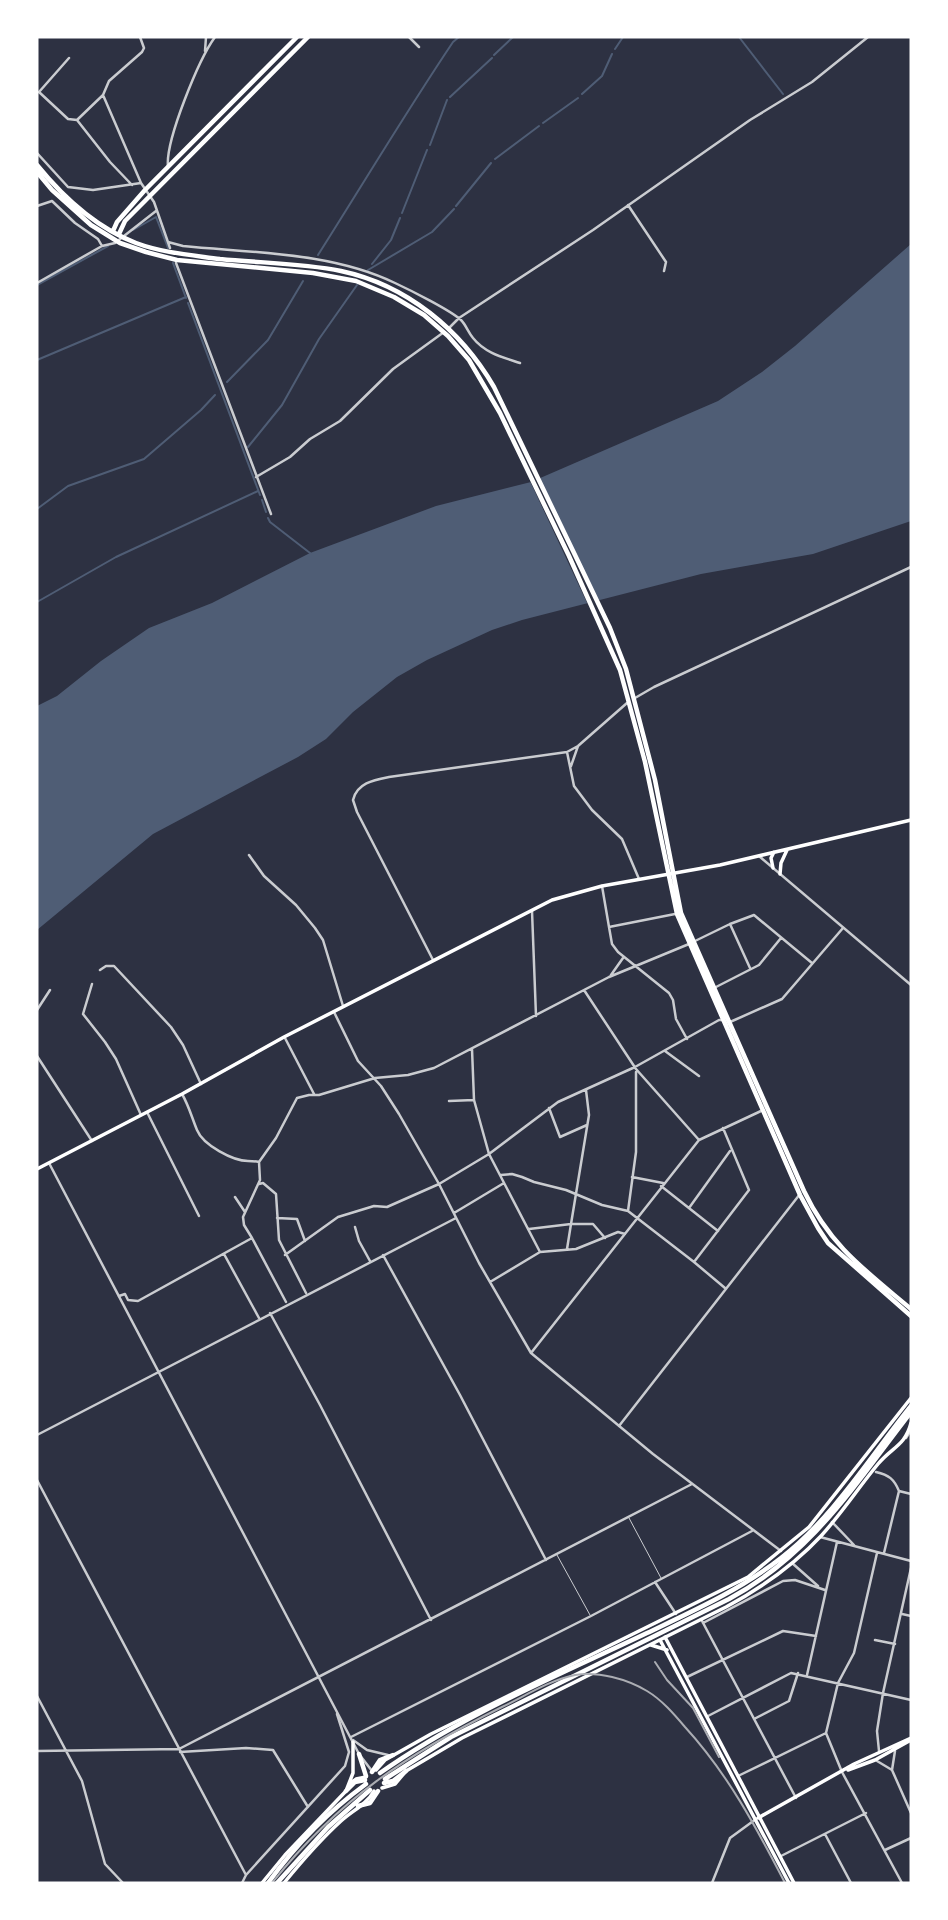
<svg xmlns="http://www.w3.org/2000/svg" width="948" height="1920" viewBox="0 0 948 1920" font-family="'Asap Condensed',sans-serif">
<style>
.water{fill:#4f5d75}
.pier{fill:#2d3142}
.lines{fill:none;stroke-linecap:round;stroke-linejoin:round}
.stream{stroke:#4f5d75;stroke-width:2}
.service{stroke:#caccd0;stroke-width:1}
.minor{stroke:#caccd0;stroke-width:2.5}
.tertiary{stroke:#caccd0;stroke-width:2.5}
.secondary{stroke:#fff;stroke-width:3.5}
.primary{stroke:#fff;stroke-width:3.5}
.trunk{stroke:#fff;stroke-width:4.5}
.rail{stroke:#abadb3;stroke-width:2}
</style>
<rect width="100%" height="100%" fill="#2d3142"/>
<path class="water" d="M911 244V521L813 554 701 574 522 620 492 630 427 660 397 677 353 712 326 739 298 757 153 834 37 930V706L57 696 101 661 149 628 212 603 310 553 436 506 531 482 718 401 762 372 795 346Z"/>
<path class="pier" d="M538 474 592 587 601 604 589 607 529 479Z"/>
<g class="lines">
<path class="stream" d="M739 37 783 94
M615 49 623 37
M494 55 513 37
M582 94 602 76 612 54
M450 97 492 58
M543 123 578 98
M430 145 447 100
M495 159 539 126
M456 206 491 163
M402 213 427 150
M133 230 156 217 168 248
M318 255C363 184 406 112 453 42L459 37
M173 263 186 298
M372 264 391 240 400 218
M368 270 432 232 454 209
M37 285 108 246
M188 303 260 495
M37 360 186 297
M227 382 268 340 303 281
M248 447 282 405 319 339 357 285
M262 500 266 512
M37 509 68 486 144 459 201 410 215 395
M268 518 270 522 310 553
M37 602 116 557 258 491"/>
<path class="service" d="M629 1518 661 1578
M557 1555 590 1615"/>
<path class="minor" d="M409 37 419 47
M205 51 206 37
M69 58 39 92 68 119 77 120 110 162 132 185
M103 95 141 183 154 202 170 248
M77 120 103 95 109 81 142 52 144 48 140 37
M37 153 68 187 93 190 141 183
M168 167C165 141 199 59 215 37
M628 205 666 262 664 271
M37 206 52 201 75 223 98 239 102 246
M168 242 183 246C253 253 331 252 395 283 410 290 450 310 461 320 466 325 468 332 473 338 485 353 502 357 520 363
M176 263 271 514
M37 283 102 246 115 243 156 211
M449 328 459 318 593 230 750 120 812 82 868 37
M256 477 290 457 310 439 340 421 393 369 444 332
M635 698 654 687 911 567
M567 752 574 786 592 810 622 839 639 879
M571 766 578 746
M249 855 264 876 296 905 315 928 323 940 343 1006
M602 886 609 927 675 914
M532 911 536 1016
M730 924 750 968
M609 927 612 944 618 952 669 993 673 1000 676 1019 687 1039
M695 941 730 924 754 915 812 963
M433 960 357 812 353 800C357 783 374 780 389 777L567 752 578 746 627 703
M100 970 106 966H114L171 1027 183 1045 201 1084
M611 975 623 958
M92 984 83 1014 105 1042 116 1059 141 1115
M716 987 759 965 781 938
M584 990 636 1069 699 1140
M37 1010 50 990
M334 1012 358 1061 381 1086 399 1114 439 1184 479 1263 531 1353 653 1454 781 1551
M730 1022 782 999 843 928
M285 1038 314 1094
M472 1049 474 1100 489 1154 540 1252 576 1249 618 1232 625 1234
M665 1051 699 1076
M37 1056 92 1141
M182 1094C189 1106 192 1118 197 1130 203 1145 233 1161 248 1161 252 1161 255 1161 259 1162
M449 1101 474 1100
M549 1108 560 1137 587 1125
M147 1112 199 1216
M723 1128 749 1190 694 1262 725 1288
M501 1175 512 1174 522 1177 534 1182 566 1190 602 1205 628 1211 694 1262
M632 1177 663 1183
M259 1184 263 1183 276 1194 279 1240 306 1293
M661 1186 718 1231
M235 1197 245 1212
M689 1208 730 1151
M628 1211 636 1152V1072
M454 1213 504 1183
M277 1218 297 1219 305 1241
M355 1227 359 1241 370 1261
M529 1229 571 1224 589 1115 586 1090
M252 1238 244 1225 243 1217 260 1180 259 1162 276 1138 297 1098 309 1095H319L375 1078 408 1075 434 1068 609 977 689 944
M567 1249 571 1224H593L605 1238
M224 1254 259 1318
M285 1255 338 1217 374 1206 387 1207 439 1184 489 1154 558 1102 635 1067 719 1020H723
M383 1255 460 1395 546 1560
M490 1282 540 1252
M119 1296 125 1294 128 1300 138 1301 252 1238 286 1302
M270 1313 320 1405 431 1620
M531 1353 699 1140 761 1111
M619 1426 800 1194
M37 1435 456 1218
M906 1438 911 1430
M876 1472C889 1475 894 1479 899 1491L911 1494
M37 1480 246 1875
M832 1522 854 1545
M820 1537 911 1561
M884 1553 899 1491
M792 1563 818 1586
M655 1582 676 1614
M902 1614 911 1616
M701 1619 796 1798
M703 1623 783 1581 795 1580 825 1590
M875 1640 895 1644
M807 1675 837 1542
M687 1677 783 1631 816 1636
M37 1696 82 1781 105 1864 123 1883
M708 1716 791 1673 911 1700
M754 1719 789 1701 798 1673
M826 1733 842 1772 902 1883
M351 1737 591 1616 752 1531
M37 1751 179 1749 692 1484
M879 1751 877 1731 883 1693 911 1568
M895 1751 892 1770 911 1813
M180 1752 246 1748 273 1750 308 1807
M877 1761 892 1770
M738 1776 826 1733 838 1683 854 1653 877 1553
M825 1834 851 1883
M885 1850 911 1838
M781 1856 866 1813
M242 1883 246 1875 345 1766 349 1752 337 1714
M712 1883 730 1838 756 1819"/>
<path class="tertiary" d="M759 856 911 985
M49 1163 359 1754 372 1771
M353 1740 367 1750 388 1755"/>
<path class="secondary" d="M773 868 771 858 774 852
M780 874 781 863 787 850
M37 1169 182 1094 284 1037 552 900 602 886 720 865 911 820
M848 1770 875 1760 911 1740
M758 1818 854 1764 911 1738"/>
<path class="primary" d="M665 1637 794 1883
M660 1640 789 1883
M651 1645 667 1650
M376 1770 385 1760 431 1734 748 1577 809 1527 911 1398
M351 1783 356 1779 366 1777
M382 1788 395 1784 406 1771 462 1738 726 1607C761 1588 794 1565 821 1536 842 1513 859 1487 878 1464 892 1447 905 1446 911 1423
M262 1883 285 1855 346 1791 353 1773V1742
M284 1883C302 1861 320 1840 341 1821 352 1811 367 1804 374 1791"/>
<path class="trunk" d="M37 165C63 197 97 228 136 243 163 253 191 255 220 259 260 263 302 263 341 271 407 285 461 330 494 387L575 555 610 628 626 669 655 780 681 913 804 1191C830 1246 866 1271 911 1309
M37 172 52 190 91 225 120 243 146 252 177 260 313 273 356 281 394 297 424 315 448 336 469 360 500 413 569 556 620 670 645 762 677 914 800 1195 818 1228 828 1243 911 1316
M113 231 117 222 145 190 297 37
M119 234 125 221 308 37
M359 1754 366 1776
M372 1772 380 1760 393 1755
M380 1773C462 1715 557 1676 647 1633 693 1611 740 1590 781 1558 833 1518 870 1457 911 1406
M385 1779 451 1737 729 1599C812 1554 855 1484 911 1412
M384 1783 393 1781 406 1771
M346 1791 355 1782 365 1780
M358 1806 370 1803 378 1791
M268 1883C295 1846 329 1811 366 1784
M277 1883 328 1827 370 1790"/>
<path class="rail" d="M655 1662 667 1680 693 1708 719 1757
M272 1883C339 1799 407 1754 502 1707 525 1696 550 1680 575 1675 598 1671 627 1679 647 1691 662 1700 674 1714 685 1727 728 1774 756 1827 785 1883"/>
</g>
<rect width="948" height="1920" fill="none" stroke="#ffffff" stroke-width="77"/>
</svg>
